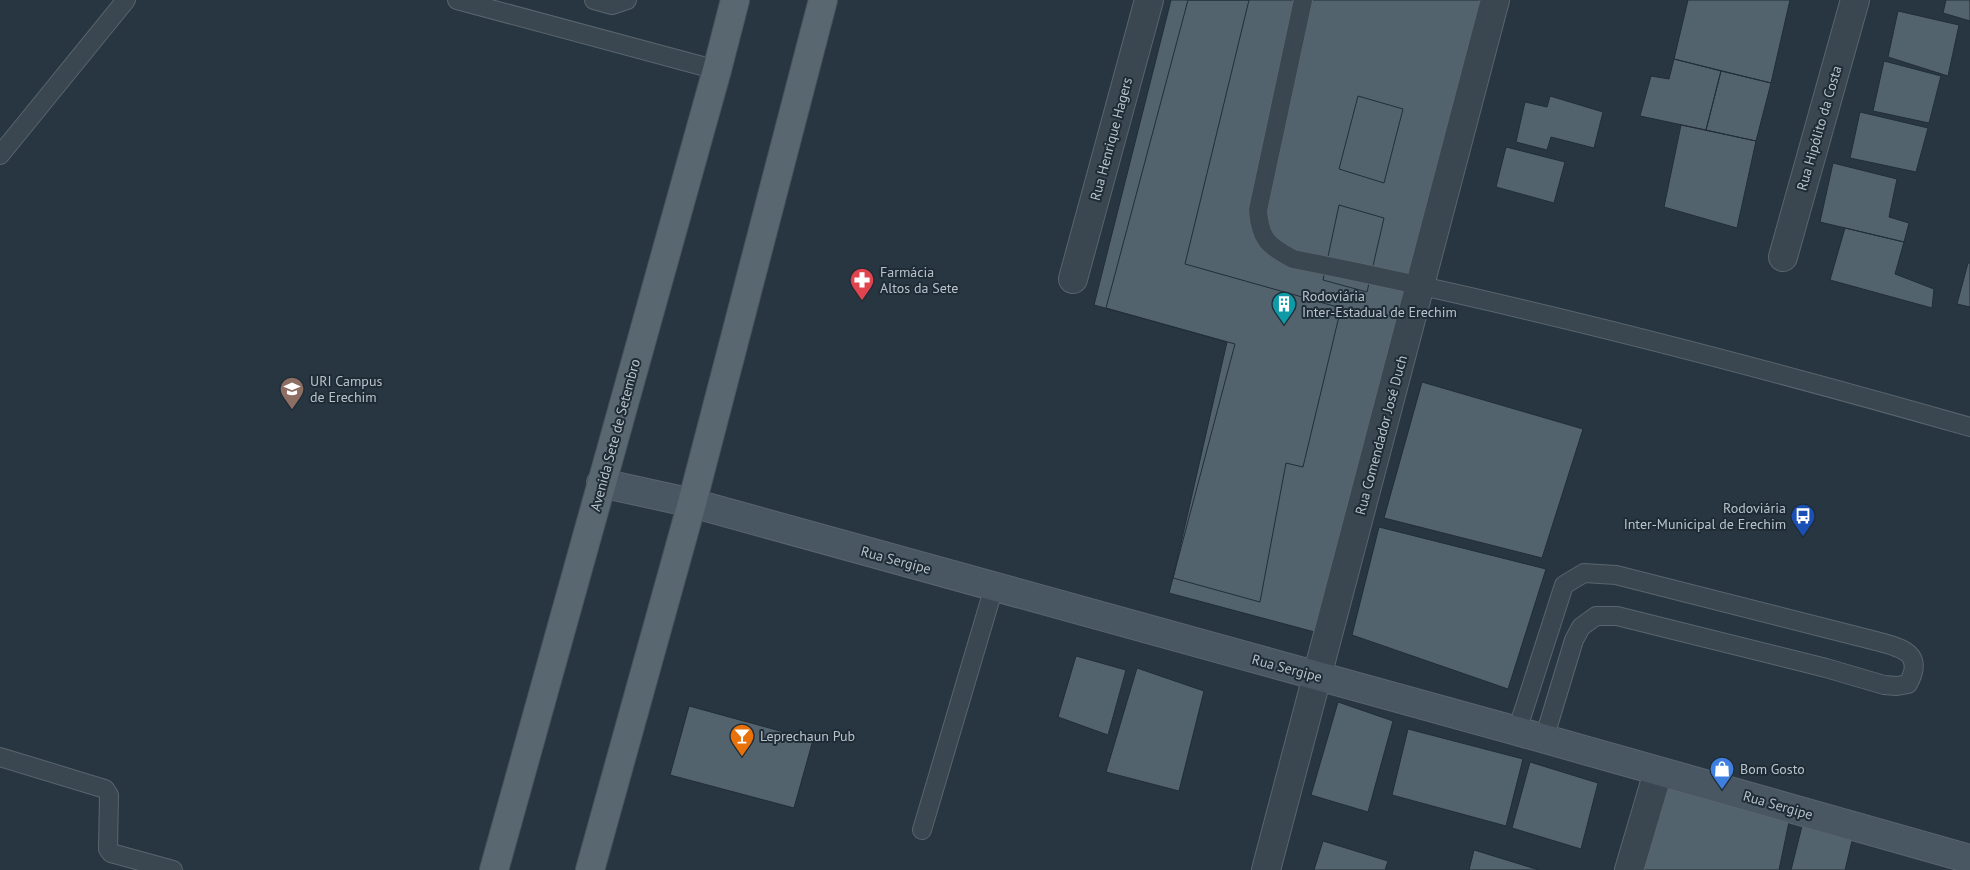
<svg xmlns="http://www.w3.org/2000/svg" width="1970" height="870" viewBox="0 0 1970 870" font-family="'PT Sans',sans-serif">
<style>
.building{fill:#52636d;stroke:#222e38}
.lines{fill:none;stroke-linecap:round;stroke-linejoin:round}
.service-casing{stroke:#59656e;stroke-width:20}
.minor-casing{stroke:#59656e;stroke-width:30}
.secondary-casing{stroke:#59656e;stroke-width:30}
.primary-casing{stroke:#48535d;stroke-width:30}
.service{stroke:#3b4750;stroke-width:18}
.minor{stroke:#3b4750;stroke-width:28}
.secondary{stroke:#495763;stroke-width:28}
.primary{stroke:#596770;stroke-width:28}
.labels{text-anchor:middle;stroke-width:4;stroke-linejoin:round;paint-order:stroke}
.street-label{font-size:14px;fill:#b8c2cb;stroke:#1f2c36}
.poi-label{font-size:14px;fill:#b8c2cb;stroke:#1f2c36;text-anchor:start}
</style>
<rect width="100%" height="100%" fill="#273641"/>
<path class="building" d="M1171 0H1249L1185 264 1341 308 1303 467 1286 463 1260 602 1173 578 1227 342 1094 305Z
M1188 0H1485L1322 634 1169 593 1235 344 1106 308Z
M1688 0H1790L1771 83 1674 59Z
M1946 0H1970V21L1943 13Z
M1898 11 1959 25 1948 76 1888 57Z
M1674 59 1721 71 1706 130 1640 116 1651 76 1669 79Z
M1884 61 1941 76 1929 123 1873 111Z
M1721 71 1771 83 1756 141 1706 130Z
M1358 96 1403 109 1384 183 1339 169Z
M1550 96 1603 112 1594 148 1551 137 1547 150 1516 142 1525 102 1547 107Z
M1860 112 1928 128 1916 172 1850 158Z
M1681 125 1756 141 1737 228 1664 207Z
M1506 147 1565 162 1554 203 1496 187Z
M1833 163 1897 179 1889 217 1909 223 1904 242 1820 222Z
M1339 205 1384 218 1367 292 1323 280Z
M1845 228 1904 242 1895 274 1934 289 1932 308 1830 280Z
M1968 263H1970V307L1957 304Z
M1422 382 1583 429 1542 558 1384 518Z
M1379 527 1546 569 1508 689 1352 635Z
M1076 656 1126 670 1108 735 1058 717Z
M1137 668 1204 691 1179 791 1106 772Z
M1338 702 1393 721 1368 812 1311 795Z
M689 706 813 740 794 808 670 775Z
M1408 729 1523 759 1506 826 1392 795Z
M1530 762 1598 783 1581 849 1512 828Z
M1664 782 1790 817 1779 870H1639Z
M1803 822 1853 837 1845 870H1791Z
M1323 841 1388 861 1385 870H1314Z
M1474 850 1539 870H1469Z"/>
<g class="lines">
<defs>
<path id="service" d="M457 0 717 70
M594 0 612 5 627 0
M1303 0 1258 210C1260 239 1268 246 1293 259 1521 304 1746 363 1970 427
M0 155 126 0
M1517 731 1564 585 1584 573 1616 575 1876 641C1902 648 1925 653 1908 684L1897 686 1884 685 1826 668 1617 616H1596L1581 627 1574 640 1544 739
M0 757 105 789 109 795 108 849 111 853 173 870
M922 830 994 587"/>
<path id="minor" d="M1783 257 1855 0
M1073 279 1149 0
M1266 870 1495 0
M1629 870 1658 772"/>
<path id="secondary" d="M601 483 692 503 1517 731 1970 859"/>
<path id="primary" d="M494 870 717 70 735 0
M590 870 692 503 823 0"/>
</defs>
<use href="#service" class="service-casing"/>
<use href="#minor" class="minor-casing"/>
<use href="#secondary" class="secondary-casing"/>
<use href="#primary" class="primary-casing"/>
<use href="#service" class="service"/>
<use href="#minor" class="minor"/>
<use href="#secondary" class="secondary"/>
<use href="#primary" class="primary"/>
</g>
<defs>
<symbol id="pharmacy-pin" viewBox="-11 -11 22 30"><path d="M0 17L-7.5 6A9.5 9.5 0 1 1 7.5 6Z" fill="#e0444e" stroke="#1f2c36"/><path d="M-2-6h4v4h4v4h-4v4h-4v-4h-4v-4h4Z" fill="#fff"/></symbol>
<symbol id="building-pin" viewBox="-11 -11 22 30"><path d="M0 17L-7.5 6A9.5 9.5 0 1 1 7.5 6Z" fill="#0f9aa8" stroke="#1f2c36"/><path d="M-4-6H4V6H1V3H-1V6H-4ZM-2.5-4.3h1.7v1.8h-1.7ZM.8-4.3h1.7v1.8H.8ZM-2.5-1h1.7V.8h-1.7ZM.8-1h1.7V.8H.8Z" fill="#fff"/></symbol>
<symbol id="university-pin" viewBox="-11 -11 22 30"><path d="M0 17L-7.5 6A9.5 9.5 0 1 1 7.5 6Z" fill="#8d6e63" stroke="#1f2c36"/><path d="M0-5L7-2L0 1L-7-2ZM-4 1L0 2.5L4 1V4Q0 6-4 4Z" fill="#fff"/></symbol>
<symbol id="bus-pin" viewBox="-11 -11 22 30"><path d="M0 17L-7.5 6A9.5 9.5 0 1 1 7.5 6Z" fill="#1a4fb4" stroke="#1f2c36"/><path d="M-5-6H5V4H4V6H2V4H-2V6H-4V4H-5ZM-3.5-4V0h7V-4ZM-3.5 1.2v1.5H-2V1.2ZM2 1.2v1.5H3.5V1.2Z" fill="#fff"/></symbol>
<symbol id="bar-pin" viewBox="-11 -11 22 30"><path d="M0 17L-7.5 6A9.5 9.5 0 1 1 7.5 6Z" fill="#e8710a" stroke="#1f2c36"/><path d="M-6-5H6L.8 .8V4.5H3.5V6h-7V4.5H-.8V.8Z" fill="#fff"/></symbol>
<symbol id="shop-pin" viewBox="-11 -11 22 30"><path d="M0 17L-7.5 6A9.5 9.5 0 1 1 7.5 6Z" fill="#3f7fe0" stroke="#1f2c36"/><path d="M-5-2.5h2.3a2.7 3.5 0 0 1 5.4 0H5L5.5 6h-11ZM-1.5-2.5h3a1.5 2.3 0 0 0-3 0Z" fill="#fff"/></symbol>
</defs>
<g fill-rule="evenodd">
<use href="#pharmacy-pin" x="848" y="266" width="28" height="38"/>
<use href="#building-pin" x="1270" y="290" width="28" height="38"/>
<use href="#university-pin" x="278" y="375" width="28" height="38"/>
<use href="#bus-pin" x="1789" y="502" width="28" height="38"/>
<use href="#bar-pin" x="728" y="722" width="28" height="38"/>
<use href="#shop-pin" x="1708" y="755" width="28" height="38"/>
</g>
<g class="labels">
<g class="street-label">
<text transform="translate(1819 128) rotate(-74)" y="5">Rua Hipólito da Costa</text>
<text transform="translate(1111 139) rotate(-75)" y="5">Rua Henrique Hagers</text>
<text transform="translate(615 435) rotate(-75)" y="5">Avenida Sete de Setembro</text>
<text transform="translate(1381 435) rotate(-75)" y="5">Rua Comendador José Duch</text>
<text transform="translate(896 560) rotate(15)" y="5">Rua Sergipe</text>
<text transform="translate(1287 668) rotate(15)" y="5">Rua Sergipe</text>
<text transform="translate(1778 805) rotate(16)" y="5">Rua Sergipe</text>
</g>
<g class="poi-label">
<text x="880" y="277">Farmácia<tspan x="880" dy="16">Altos da Sete</tspan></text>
<text x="1302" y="301">Rodoviária<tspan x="1302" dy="16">Inter-Estadual de Erechim</tspan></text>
<text x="310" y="386">URI Campus<tspan x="310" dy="16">de Erechim</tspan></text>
<text x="1786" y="513" text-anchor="end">Rodoviária<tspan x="1786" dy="16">Inter-Municipal de Erechim</tspan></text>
<text x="760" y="741">Leprechaun Pub</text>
<text x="1740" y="774">Bom Gosto</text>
</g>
</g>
</svg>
